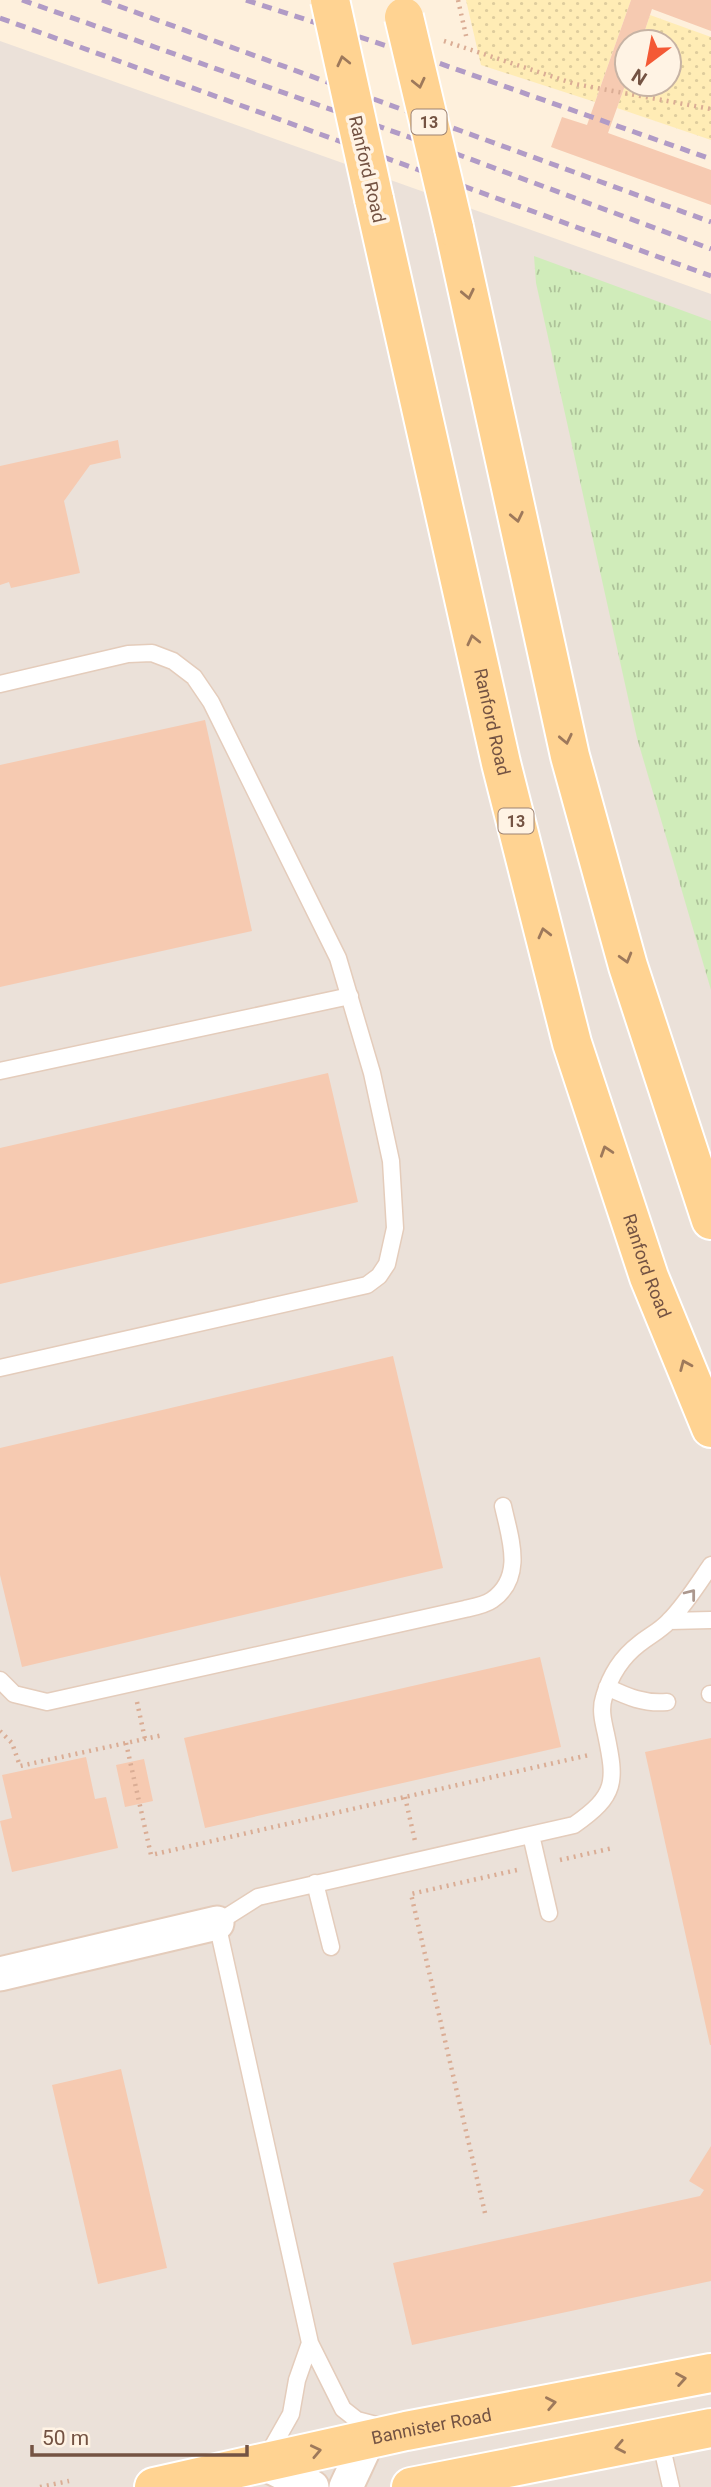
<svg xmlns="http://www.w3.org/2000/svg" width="711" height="2487" viewBox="0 0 711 2487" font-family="Roboto,sans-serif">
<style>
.industrial{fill:#ebe1d9}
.grass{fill:url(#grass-tufts)}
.sand{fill:url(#sand-dots)}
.building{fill:#f6cab1}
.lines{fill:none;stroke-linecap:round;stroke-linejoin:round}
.lane-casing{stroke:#e4ccbb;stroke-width:19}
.street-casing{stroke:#e4ccbb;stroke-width:37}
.primary-casing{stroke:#fff;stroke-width:42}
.path{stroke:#daad95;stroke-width:4.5;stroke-dasharray:2 5;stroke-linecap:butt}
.lane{stroke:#fff;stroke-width:16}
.street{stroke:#fff;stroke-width:33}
.primary{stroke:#ffd392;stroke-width:38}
.rail{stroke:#b19bc6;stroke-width:5;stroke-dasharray:10 7;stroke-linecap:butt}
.primary-bridge-casing{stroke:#fff;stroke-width:42;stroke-linecap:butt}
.primary-bridge{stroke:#ffd392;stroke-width:38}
.oneway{stroke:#9e795b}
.oneway2{stroke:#ac988e}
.labels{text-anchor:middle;stroke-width:7;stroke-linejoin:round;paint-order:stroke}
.shield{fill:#fff3e4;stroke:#9e8373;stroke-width:2}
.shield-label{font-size:16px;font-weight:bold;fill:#745343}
.street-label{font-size:18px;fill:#745343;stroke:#fff3e4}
</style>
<defs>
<pattern id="grass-tufts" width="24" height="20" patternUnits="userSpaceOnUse" patternTransform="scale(1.75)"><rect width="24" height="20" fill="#d0ecba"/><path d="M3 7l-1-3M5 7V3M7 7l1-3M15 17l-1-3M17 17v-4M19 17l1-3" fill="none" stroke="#adc299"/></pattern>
<pattern id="sand-dots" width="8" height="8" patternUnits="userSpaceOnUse" patternTransform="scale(1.75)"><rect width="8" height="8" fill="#ffecb5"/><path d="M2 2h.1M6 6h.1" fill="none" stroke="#decc9d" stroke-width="1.8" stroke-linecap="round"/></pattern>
</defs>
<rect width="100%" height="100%" fill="#fef0dc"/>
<path class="industrial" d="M0 41 711 294V2487H0Z"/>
<path class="grass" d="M534 256 711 321V990L637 738 536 283Z"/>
<path class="sand" d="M466 0H631L595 102 481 65Z
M650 15 711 37V140L617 108 627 80V84H669V42H641Z"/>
<path class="building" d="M631 0H711V31L652 9 641 42H627V80L608 133 711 170V205L551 147 562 117 587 125Z
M118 440 121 458 90 465 64 501 80 573 11 588 9 582 0 585V466Z
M205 720 252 931 0 987V765Z
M328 1073 358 1202 0 1284V1148Z
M393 1356 443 1568 22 1667 0 1575V1448Z
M540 1657 561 1747 205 1828 184 1738Z
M711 1738V2045H710L645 1752Z
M86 1757 95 1799 106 1797 118 1848 12 1872 0 1821 12 1818 2 1775Z
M144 1759 153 1801 125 1807 116 1765Z
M121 2069 167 2268 98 2284 52 2085Z
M711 2146V2281L412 2345 393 2263 700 2196 704 2190 689 2181Z"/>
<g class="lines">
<defs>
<path id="lane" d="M0 684 128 654 152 653 173 661 194 677 211 702 338 958 372 1073 391 1161 395 1228 387 1264 379 1276 367 1285 0 1368
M0 1071 350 996
M669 1621 711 1620
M0 1680 14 1694 47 1702 465 1609C474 1607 485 1605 492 1600 525 1577 510 1538 503 1506
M607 1687C628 1697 644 1704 667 1702
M710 1694H711
M531 1835 549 1913
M315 1883 331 1947
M380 2426 357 2420 343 2409 310 2343 217 1923 258 1897 574 1825C617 1795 616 1782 606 1734 603 1721 600 1709 604 1697 610 1676 622 1657 639 1644 649 1636 661 1630 669 1621 685 1605 698 1584 711 1565
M660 2439 671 2487
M266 2458 291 2414 297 2380 310 2343"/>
<path id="street" d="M0 1974 217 1923
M263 2463 312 2487
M346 2487 368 2440"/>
<g id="primary">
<path id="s1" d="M374 199 501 763 572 1043 649 1277 711 1428"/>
<path d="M454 228 570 756 628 966 711 1220"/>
<path id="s2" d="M154 2487 406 2431 711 2373"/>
<path d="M411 2487 711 2428"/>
</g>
</defs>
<use href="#lane" class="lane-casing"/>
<use href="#street" class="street-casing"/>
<use href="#primary" class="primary-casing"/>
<path class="path" d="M458 0 467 40
M444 41 575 84 711 109
M137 1702 145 1739
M0 1731 12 1743 20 1766 163 1735
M126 1743 151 1855 589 1755
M405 1797 415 1841
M560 1860 613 1848
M485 2213 411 1894 517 1870
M40 2487 69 2481"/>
<use href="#lane" class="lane"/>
<use href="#street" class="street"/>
<use href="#primary" class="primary"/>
<path class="rail" d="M22 0 454 153 711 249
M102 0 711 222
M246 0 430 60 711 159
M0 18 711 276"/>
<defs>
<path id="primary-bridge" d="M330 0 374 199
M404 17 454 228"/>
</defs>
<use href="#primary-bridge" class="primary-bridge-casing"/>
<use href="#primary-bridge" class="primary-bridge"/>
</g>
<defs><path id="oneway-chevron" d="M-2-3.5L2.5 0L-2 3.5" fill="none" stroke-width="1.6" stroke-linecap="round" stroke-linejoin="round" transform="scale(1.75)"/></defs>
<g class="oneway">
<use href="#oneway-chevron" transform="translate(343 61) rotate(-103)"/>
<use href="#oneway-chevron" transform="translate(419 83) rotate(77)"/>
<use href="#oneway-chevron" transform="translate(468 294) rotate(78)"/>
<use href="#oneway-chevron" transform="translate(517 517) rotate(78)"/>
<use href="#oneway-chevron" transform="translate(473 640) rotate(-103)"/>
<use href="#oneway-chevron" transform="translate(566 739) rotate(78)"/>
<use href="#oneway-chevron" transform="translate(544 933) rotate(-104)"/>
<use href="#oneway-chevron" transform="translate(626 958) rotate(74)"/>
<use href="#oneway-chevron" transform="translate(606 1151) rotate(-108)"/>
<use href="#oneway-chevron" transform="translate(685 1365) rotate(-113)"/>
<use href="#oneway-chevron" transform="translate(681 2379) rotate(-10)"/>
<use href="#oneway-chevron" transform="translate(551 2403) rotate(-11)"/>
<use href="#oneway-chevron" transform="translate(620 2447) rotate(169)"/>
<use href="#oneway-chevron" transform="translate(316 2451) rotate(-12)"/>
</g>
<use class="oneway2" href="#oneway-chevron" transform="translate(691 1594) rotate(-52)"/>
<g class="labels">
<g class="shield">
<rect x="411.5" y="109.5" width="35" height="25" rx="5"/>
<rect x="498.5" y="808.5" width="35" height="25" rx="5"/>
</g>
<g class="shield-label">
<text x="429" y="128">13</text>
<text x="516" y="827">13</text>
</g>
<g class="street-label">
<text transform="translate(367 169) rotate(77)" y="6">Ranford Road</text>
<text dy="6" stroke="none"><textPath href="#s1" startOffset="536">Ranford Road</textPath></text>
<text dy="6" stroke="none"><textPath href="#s1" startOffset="1102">Ranford Road</textPath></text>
<text dy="6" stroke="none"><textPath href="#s2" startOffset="284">Bannister Road</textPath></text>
</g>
</g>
<g transform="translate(648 63) rotate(212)"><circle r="33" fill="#fff3e4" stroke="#c7b3a4" stroke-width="2"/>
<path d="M0-5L12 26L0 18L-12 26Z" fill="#f45935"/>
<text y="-10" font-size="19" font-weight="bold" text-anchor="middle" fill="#745343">N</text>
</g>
<path d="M32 2445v10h215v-10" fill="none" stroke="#745343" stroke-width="3.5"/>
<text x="42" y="2445" font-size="21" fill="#745343" stroke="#fff3e4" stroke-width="5" paint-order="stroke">50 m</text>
</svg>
